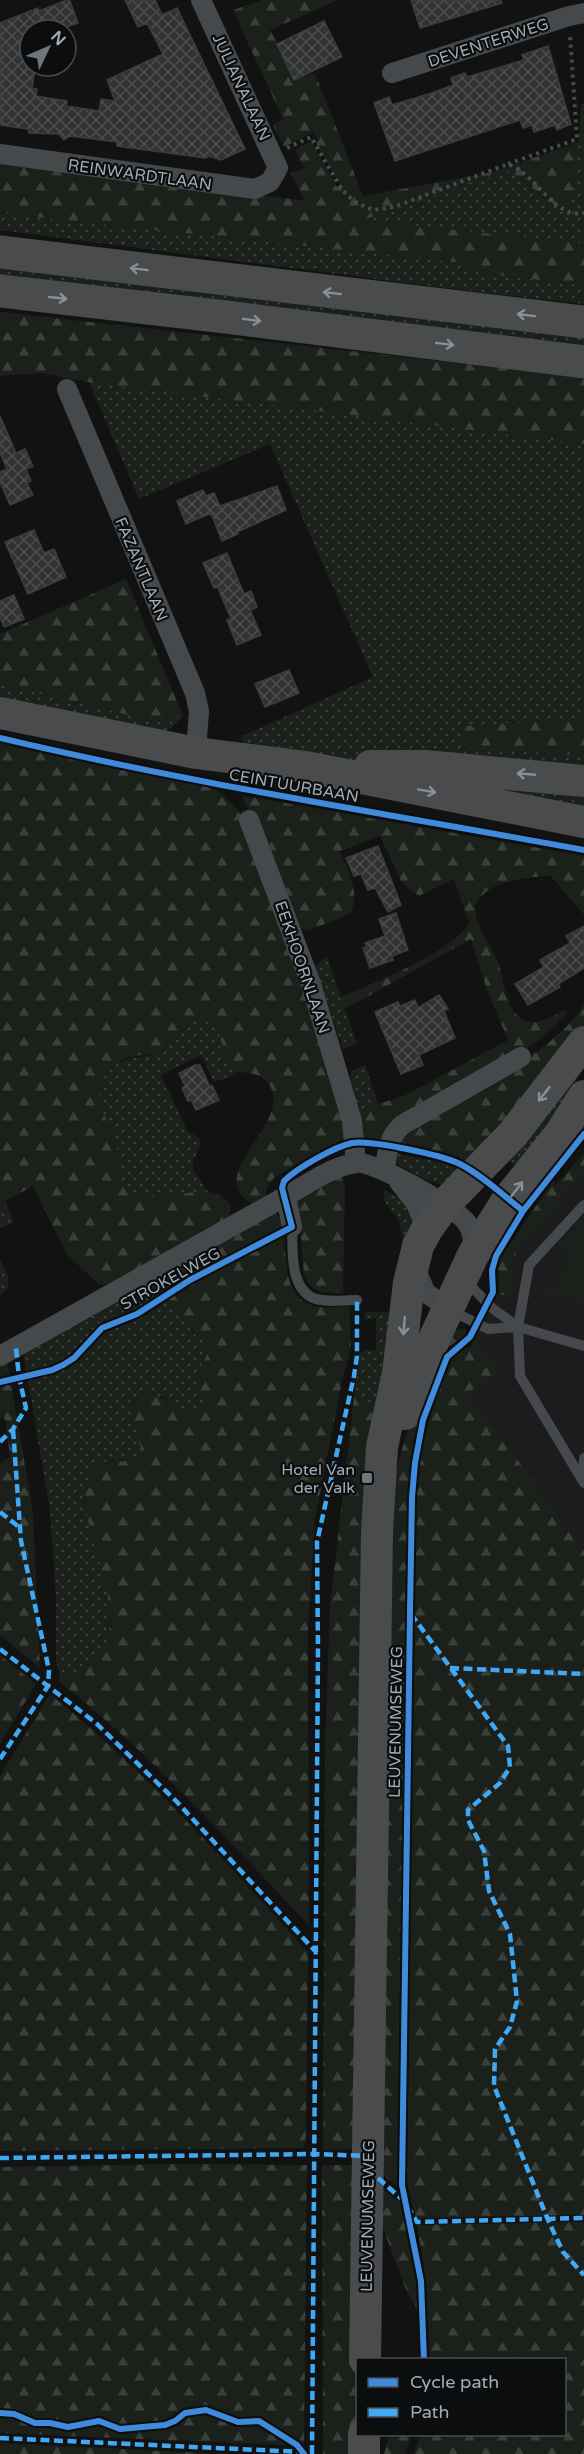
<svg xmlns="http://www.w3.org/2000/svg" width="584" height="2454" viewBox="0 0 584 2454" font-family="'Varela Round',sans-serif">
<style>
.built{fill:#1c1c1e}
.grass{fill:url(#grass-dots)}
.forest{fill:url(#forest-firs)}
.garden{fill:#1b211a}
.building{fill:url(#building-cross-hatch);stroke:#3a3d3f;stroke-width:1.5}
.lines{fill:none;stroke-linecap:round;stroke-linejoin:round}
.path{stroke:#474b4d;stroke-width:4;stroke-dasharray:3 4.5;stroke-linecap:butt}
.service{stroke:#46494b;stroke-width:10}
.minor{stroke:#46494b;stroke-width:20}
.primary{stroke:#494b4d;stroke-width:32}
.motorway{stroke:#494b4d;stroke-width:33}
.quiet{stroke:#3fa9f5;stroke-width:4.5;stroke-dasharray:9 4.5;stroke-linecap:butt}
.cycleway-casing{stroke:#0c0d0e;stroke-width:10}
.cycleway{stroke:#408adc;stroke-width:6}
.oneway{stroke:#879096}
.poi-dot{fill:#6f777c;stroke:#0c0d0e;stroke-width:2}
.labels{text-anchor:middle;stroke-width:4.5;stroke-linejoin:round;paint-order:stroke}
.street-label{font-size:16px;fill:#a1adb5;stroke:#0c0d0e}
.poi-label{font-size:16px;fill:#a1adb5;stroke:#0c0d0e;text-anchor:end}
</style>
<defs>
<pattern id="grass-dots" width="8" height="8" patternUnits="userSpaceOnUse" patternTransform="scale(1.5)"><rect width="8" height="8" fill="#1b211a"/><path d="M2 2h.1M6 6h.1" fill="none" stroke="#393f39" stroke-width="1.8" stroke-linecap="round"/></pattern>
<pattern id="forest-firs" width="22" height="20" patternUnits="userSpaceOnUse" patternTransform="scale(1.5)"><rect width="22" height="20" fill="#1b211a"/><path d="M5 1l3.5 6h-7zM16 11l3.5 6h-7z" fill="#393f39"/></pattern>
<pattern id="building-cross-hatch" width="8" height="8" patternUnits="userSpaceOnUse" patternTransform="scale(1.5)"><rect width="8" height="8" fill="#313233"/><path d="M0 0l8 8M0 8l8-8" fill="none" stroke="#4c4d4e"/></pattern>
</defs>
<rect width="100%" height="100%" fill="#121212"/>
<path class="built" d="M584 1177V1551L467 1392 500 1374 475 1339 498 1294 513 1297 516 1251Z"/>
<path class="grass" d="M581 104H584V244L362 220 509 170 548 201 579 142Z
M0 213 462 263 480 273 584 285V304L438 287 0 230Z
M0 262 584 334V352L0 281Z
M89 382 584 444V719L464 726 463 746 584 756V774L392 759 355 761 244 744 240 737 373 677 270 444 139 499Z
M0 684 157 722 183 716 173 727 166 731 0 702Z
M421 772 584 786V809Z
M327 956 357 1044 343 1049 315 966Z
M199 1017C226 1028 216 1033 225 1054 229 1061 235 1066 236 1075L214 1082 201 1055 161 1075 187 1130 200 1139C202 1151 191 1157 193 1169L208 1192C186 1194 155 1203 135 1193 112 1182 121 1158 115 1140 107 1118 89 1100 105 1076 122 1051 144 1062 166 1049 178 1042 184 1028 194 1019Z
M584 1064 566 1103 520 1171 503 1156Z
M365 1065 378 1104 358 1111 350 1076 352 1071Z
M394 1153 441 1162 464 1171 444 1185C426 1182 410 1171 394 1162Z
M384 1190 399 1198 415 1217 405 1246 399 1221 384 1201Z
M0 1204 7 1206 14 1222 0 1228Z
M0 1259 8 1276V1288L0 1295Z
M165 1272C170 1297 176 1312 192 1331 196 1336 203 1339 205 1345 210 1357 202 1361 199 1371 197 1380 201 1395 206 1403L205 1408 196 1415 175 1406 162 1396 136 1398C129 1416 138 1436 143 1454L129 1461 109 1460 84 1502 111 1605 107 1642 91 1667 79 1672 60 1675 56 1661V1598L50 1511 23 1351Z
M365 1312H393L383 1408 354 1397 360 1352H364V1350H376V1319H365Z"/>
<path class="forest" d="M262 0H338L270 30 297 78 315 73 363 196 493 172 579 142 569 216 509 170 363 220 584 244V285L480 273 462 263 0 213V160L305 201 291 173 304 168 295 150 311 141 337 187H341L315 142 318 140 313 132 284 147 273 125 283 119 233 10Z
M0 312 584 377V444L93 383 42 373 0 376Z
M126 579 183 716 157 722 0 684V634Z
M584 719V756L463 747 464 726Z
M0 743 93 764 211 787 222 794 240 813C280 919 324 1025 346 1137L275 1177 266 1188V1199L255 1205C199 1178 290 1125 271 1088 263 1073 252 1073 236 1072 233 1065 226 1059 224 1051 217 1030 223 1027 199 1017L194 1019C183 1029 176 1045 162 1051 151 1056 137 1054 126 1058 119 1061 112 1067 108 1072 89 1096 106 1115 115 1140 120 1154 114 1170 124 1183 151 1219 211 1169 231 1207L229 1219 119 1283 99 1285 66 1253 33 1186 5 1201 7 1206 0 1204Z
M245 796 584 856V915L550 875C523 879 491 879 475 904 475 930 491 942 499 965 505 985 507 1029 541 1021 549 1019 559 1013 567 1009L566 1015 537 1042 462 1085 385 1142 363 1137 358 1111 406 1095 508 1040 487 990 471 939 345 1009 341 997C376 982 442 956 466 928L469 923 454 879 419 896 402 883 380 836 340 851C348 871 361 893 350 914L307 931 299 927 262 833 244 802 243 798Z
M584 1003V1025L548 1083 467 1161 448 1155 397 1145 396 1139C442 1111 564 1048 584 1003Z
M584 1153V1177L516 1251 513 1297 498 1294C501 1282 496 1271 500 1259L553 1181 556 1185Z
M342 1175 345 1188 343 1293C325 1293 313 1294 304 1276L298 1199Z
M275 1213 283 1220C288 1272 279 1317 349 1306L351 1347 341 1385 315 1519 308 1633 309 1925C228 1841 150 1752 58 1681L60 1675C84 1672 87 1672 101 1652 135 1600 58 1503 96 1467 107 1456 118 1464 130 1460 135 1459 139 1456 143 1454 137 1434 125 1409 142 1393 163 1392 176 1409 195 1415L205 1407 206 1403C201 1394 196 1381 199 1371 203 1361 210 1356 205 1345 200 1334 186 1327 180 1317 171 1304 168 1287 165 1272Z
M465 1329 466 1335 447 1348 419 1419 408 1497 399 2188 379 2172 390 1528 397 1466 421 1386 453 1330Z
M475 1339 501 1374 468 1392 584 1551V2215L416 2218 407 2183 416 1497 423 1441 437 1394 454 1355 470 1347Z
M7 1359 33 1513 40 1668 0 1635V1464L10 1457 5 1419 0 1417V1364Z
M354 1397 383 1408 358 2149 323 2150 325 1749 330 1605Z
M0 1655 36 1684 0 1744Z
M50 1694C145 1770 226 1863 308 1952L306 2136 304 2148 0 2151V1776Z
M177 2164 307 2165 304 2446 0 2433V2167Z
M322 2165H357L355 2454H323Z
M379 2186 401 2203 418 2281 419 2314 405 2287 379 2218Z
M584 2222V2454H414L420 2435 564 2434V2360L430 2359 426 2280 417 2225Z
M389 2435H411L405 2454H384Z
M0 2443 224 2454H0Z"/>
<path class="garden" d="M584 1219V1303L541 1294V1287L558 1286 568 1256 558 1246Z"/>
<path class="building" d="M67 0 70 1 78 23 57 30H30V70L35 69 32 88 37 89 36 96 67 101 66 106 99 111 101 99 115 101 107 80 163 54 147 23 138 27 125 0H155L162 15 177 8 245 149 221 160 209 156 205 158 117 146V142L70 136 64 140 59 134 29 133 28 129 0 125V23L38 8 39 11Z
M411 0H501L502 3 420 28Z
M324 21 342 57 294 80 277 44Z
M548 46 571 124 557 130 555 125 534 132 532 125 523 128 520 120 395 161 374 103 389 97 392 105 432 93 453 85 451 78 465 73 467 77 524 60 522 55Z
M0 416 16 453 25 449 33 466 26 469 31 481 27 483 33 495 10 505 0 482V472L7 469 0 453Z
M277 486 286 510 237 532 238 534 222 541 211 513 186 524 177 501 203 490 206 496 214 493 220 506Z
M34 530 44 553 54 549 66 577 28 594 5 542Z
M227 553 244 594 251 591 257 607 250 610 261 635 237 645 227 620 231 618 224 603 218 587 214 588 203 563Z
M14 595 24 619 4 627 0 617V601Z
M289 670 299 693 265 707 255 684Z
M378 846 401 905 388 912 375 888 368 890 361 874 354 876 346 858Z
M396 913 408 950 392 956 393 960 370 968 363 948 367 947 365 943 385 936 379 919Z
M584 926V968L558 984 560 987 528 1005 515 984 544 967 540 960 570 943 566 936Z
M439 995 448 1009 444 1011 455 1038 419 1055 423 1065 401 1074 375 1012 398 1002 400 1006 415 1000 418 1008Z
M195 1065H200L210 1087 212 1085 219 1100 196 1110 191 1100 188 1101 182 1088 185 1086 179 1073Z"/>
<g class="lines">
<path class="path" d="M287 148 311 137 342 190 355 202 373 210 394 207 508 164C535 173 554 219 584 213
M508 164 577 139 570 35"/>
<path class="service" d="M584 1205 529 1265 518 1327 520 1376 584 1483
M292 1227C293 1248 289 1287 313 1298 326 1303 344 1300 357 1300
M465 1280 492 1308 518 1327
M450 1310 488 1329 518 1327 584 1346
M583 1479 584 1458"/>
<path class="minor" d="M392 73 569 16 584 13
M0 154 255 189 270 182 278 168 201 0
M67 389 195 693 199 711 196 753
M249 820 311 984 352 1121 356 1163
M385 1170C387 1152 388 1138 402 1125L521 1057
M399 1182 415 1202 427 1229
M286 1196 292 1227
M414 1266 426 1293 448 1308
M0 1356 286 1196C307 1185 332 1166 356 1163 374 1160 457 1208 467 1223 474 1233 473 1244 473 1255"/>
<path class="primary" d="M0 713 196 753 306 767 584 822
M370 766H425L584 781
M405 1414 435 1337 473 1255 508 1199 560 1134 584 1096
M365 2360 377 1532 382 1447 398 1373 409 1283 418 1246 427 1229 446 1203 513 1134 584 1042
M364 2454V2434"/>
<path class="motorway" d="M0 252 584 322
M0 291 226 317 584 362"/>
<path class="quiet" d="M0 1442 13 1429 26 1408 19 1377 16 1348
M0 1512 19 1527
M411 1614 508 1746 510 1767 500 1783 468 1810V1820L484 1851 489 1891 510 1934 517 2001 510 2027 495 2049 494 2086 548 2220 563 2252 584 2275
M0 1649 97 1724 176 1801 317 1953
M450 1668 584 1674
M0 1759 48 1686 49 1670 21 1541 13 1429
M0 2158 315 2154 368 2156
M368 2169 405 2202 417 2222 584 2218
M0 2438 303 2452
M312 2454 318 1648 317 1542 354 1376 357 1356V1300"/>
<defs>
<path id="cycleway" d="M0 738C193 784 389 814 584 850
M0 1382 52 1370 63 1365 74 1358 102 1328 137 1314 190 1280 292 1227 282 1188 284 1181C297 1168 334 1147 352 1143 372 1140 442 1155 460 1164 483 1176 503 1195 523 1211
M424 2360 421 2281 402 2185 410 1612 412 1497 415 1463 423 1420 447 1357 470 1337 493 1292 492 1270 496 1256 523 1211 584 1134
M0 2413 14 2414 35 2423H50L68 2427 99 2421 120 2429 165 2425 175 2421 185 2413 206 2410 238 2422 259 2421 297 2445 304 2454"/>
</defs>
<use href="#cycleway" class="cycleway-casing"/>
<use href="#cycleway" class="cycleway"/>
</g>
<defs><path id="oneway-shaft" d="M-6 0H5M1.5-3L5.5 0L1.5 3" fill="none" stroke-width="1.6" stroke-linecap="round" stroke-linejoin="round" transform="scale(1.5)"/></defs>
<g class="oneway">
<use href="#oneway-shaft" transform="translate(139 269) rotate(-173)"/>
<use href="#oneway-shaft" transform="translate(332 293) rotate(-173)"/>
<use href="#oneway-shaft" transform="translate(58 298) rotate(6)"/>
<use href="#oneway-shaft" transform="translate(526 315) rotate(-173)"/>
<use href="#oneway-shaft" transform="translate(252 320) rotate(7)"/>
<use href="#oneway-shaft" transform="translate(445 344) rotate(7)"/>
<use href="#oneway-shaft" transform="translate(526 774) rotate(-175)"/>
<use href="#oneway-shaft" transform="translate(427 791) rotate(10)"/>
<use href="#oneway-shaft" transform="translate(544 1094) rotate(128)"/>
<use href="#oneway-shaft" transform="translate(517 1189) rotate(-52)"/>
<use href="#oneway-shaft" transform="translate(404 1326) rotate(95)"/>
</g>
<rect class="poi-dot" x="361" y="1472" width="12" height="12" rx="3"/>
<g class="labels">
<g class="street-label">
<text transform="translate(488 42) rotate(-18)" y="6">DEVENTERWEG</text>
<text transform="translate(242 87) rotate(65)" y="6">JULIANALAAN</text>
<text transform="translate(140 174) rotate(8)" y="6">REINWARDTLAAN</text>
<text transform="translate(142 569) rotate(67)" y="6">FAZANTLAAN</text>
<text transform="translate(294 785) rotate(10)" y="6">CEINTUURBAAN</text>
<text transform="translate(303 967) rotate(71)" y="6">EEKHOORNLAAN</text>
<text transform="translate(170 1278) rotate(-29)" y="6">STROKELWEG</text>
<text transform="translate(395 1722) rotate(-89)" y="6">LEUVENUMSEWEG</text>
<text transform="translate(367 2216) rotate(-89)" y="6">LEUVENUMSEWEG</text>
</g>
<g class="poi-label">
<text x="355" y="1475">Hotel Van<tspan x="355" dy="18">der Valk</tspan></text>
</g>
</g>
<rect x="356" y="2358" width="210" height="78" fill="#0c0d0e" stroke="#484d51" stroke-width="1.5"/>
<rect x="368" y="2378" width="30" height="9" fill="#408adc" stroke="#484d51" stroke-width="1.5"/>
<text x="410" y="2388" font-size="18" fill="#a1adb5">Cycle path</text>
<rect x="368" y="2408" width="30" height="9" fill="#3fa9f5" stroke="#484d51" stroke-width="1.5"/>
<text x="410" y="2418" font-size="18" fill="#a1adb5">Path</text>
<g transform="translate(48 48) rotate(46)"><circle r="28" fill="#0c0d0e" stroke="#484d51" stroke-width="1.5"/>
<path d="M0-4.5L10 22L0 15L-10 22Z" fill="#6f777c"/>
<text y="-9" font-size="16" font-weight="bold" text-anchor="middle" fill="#a1adb5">N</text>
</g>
</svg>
